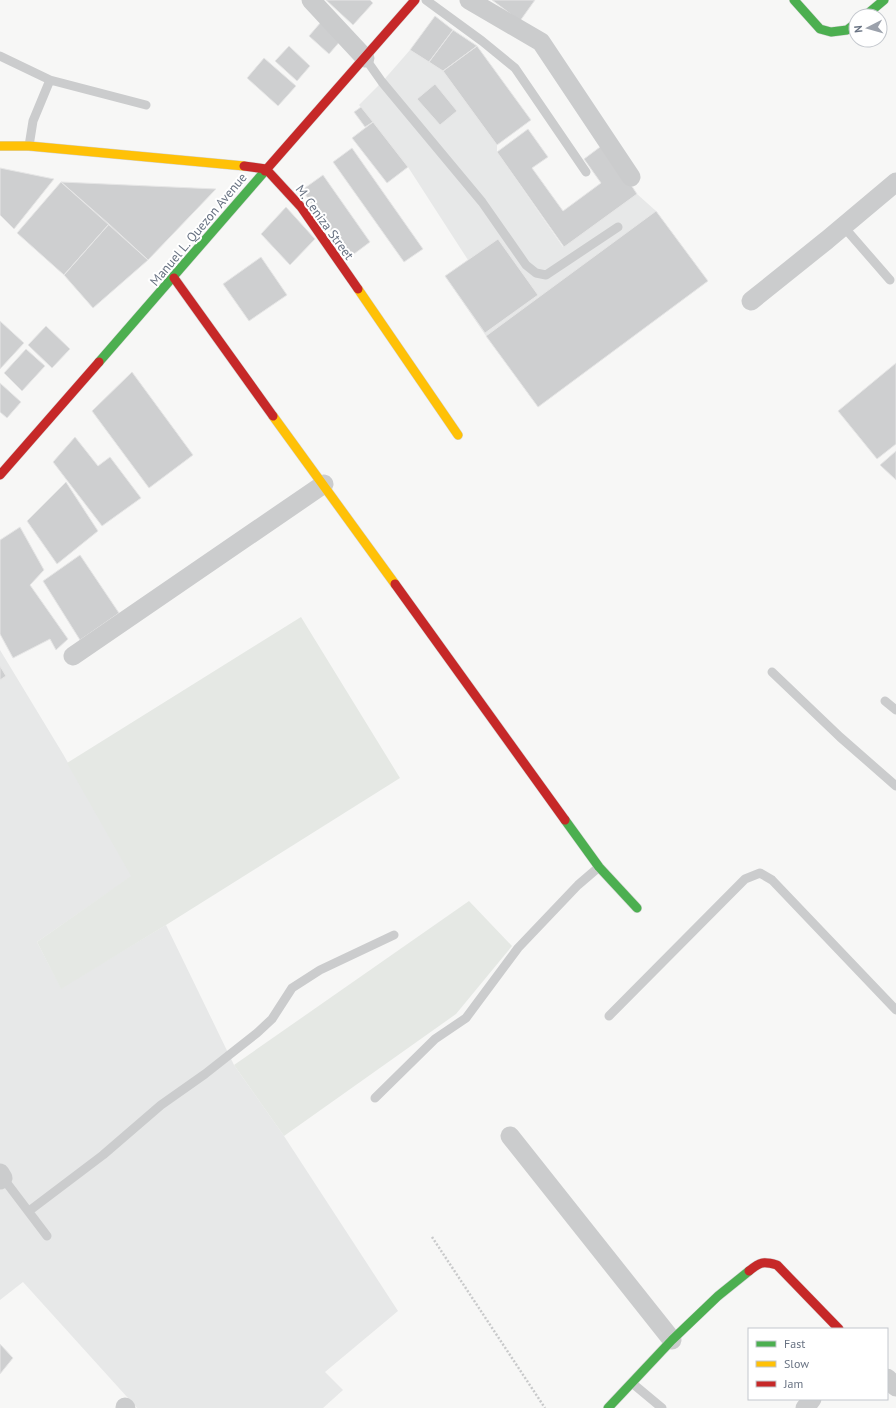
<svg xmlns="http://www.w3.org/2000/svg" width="896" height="1408" viewBox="0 0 896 1408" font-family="'PT Sans',sans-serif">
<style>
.built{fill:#e7e8e8}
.green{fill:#e5e8e4}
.building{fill:#cecfd0;stroke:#e6e6e6}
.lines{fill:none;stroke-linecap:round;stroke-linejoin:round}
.fast-casing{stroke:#d4d4d4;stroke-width:10}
.slow-casing{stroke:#d4d4d4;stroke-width:10}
.jam-casing{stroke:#d4d4d4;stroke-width:10}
.path{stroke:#c8c9ca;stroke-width:2.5;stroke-dasharray:2 2;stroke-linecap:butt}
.lane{stroke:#cbcccd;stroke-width:9}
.street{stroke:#cbcccd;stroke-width:19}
.fast{stroke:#4caf50;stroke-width:9}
.slow{stroke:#ffc107;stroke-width:9}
.jam{stroke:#c62828;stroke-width:9}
.labels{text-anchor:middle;stroke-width:4;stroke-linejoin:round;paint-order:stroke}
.street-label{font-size:13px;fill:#697383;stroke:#fff}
</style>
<rect width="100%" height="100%" fill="#f7f7f6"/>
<path class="built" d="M410 50 443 71 497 145V152L563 247 637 194 656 211 708 281 538 407 486 336 445 276 468 260 408 167 359 105 382 82Z
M0 650 63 754 132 876 37 942 61 988 166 925 234 1065 284 1136 398 1311 325 1372 343 1390 323 1408H137L23 1282 0 1300Z"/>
<path class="green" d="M301 617 400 778 166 925 61 989 37 942 131 876 67 763Z
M469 901 512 946 456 1014 284 1136 234 1065Z"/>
<path class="building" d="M326 0H370L373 3 353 25Z
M492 0H535L520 21Z
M435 16 453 30 429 62 410 50Z
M321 22 342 39 329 54 309 36Z
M453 30 477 46 443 71 429 62Z
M289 46 310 66 297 81 275 61Z
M477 46 531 120 497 145 443 71Z
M264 58 296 86 278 106 247 78Z
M435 84 457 111 440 125 417 99Z
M361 107 373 122 365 127 354 112Z
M373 122 408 167 387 183 352 138Z
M528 129 548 157 532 168 563 211 601 183 584 159 604 144 637 194 564 247 497 152Z
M352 148 423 249 404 262 333 162Z
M0 168 54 179 14 229 0 215Z
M323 175 370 242 350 257 302 190Z
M61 182 216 189 148 260Z
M61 182 109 224 64 275 17 233Z
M286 207 315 239 290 265 261 234Z
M656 211 708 281 538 407 486 336Z
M109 224 148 260 93 308 64 275Z
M498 239 538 295 485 333 445 276Z
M261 257 287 295 249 321 223 284Z
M0 321 24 343 0 369Z
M46 326 70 349 52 368 28 345Z
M26 349 45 366 22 391 4 373Z
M896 363V444L877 459 838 411Z
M132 372 193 455 149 488 92 411Z
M0 383 21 402 7 418 0 412Z
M75 437 98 466 110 457 141 498 102 526 53 462Z
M896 451V480L880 465Z
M66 482 98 531 57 564 27 521Z
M20 527 44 570 30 585 68 639 56 650 50 639 13 658 0 634V540Z
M80 555 119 613 80 640 43 581Z
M0 666 6 676 0 680Z
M0 1344 13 1358 0 1374Z"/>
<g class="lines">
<defs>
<path id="fast" d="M794 0 820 29 831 32 847 30 856 23
M865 16 884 0
M99 362 265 171
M565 820 599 867 637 908
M608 1408 672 1340 718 1296 749 1271"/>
<path id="slow" d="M0 146H29L244 166
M358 289 458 435
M273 416 395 584"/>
<path id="jam" d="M244 166 266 169 301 207 358 289
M265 171 415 0
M174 278 273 416
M0 475 99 362
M395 584 565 820
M749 1271C760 1262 763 1261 777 1265L839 1329"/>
</defs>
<use href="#fast" class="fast-casing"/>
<use href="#slow" class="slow-casing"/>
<use href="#jam" class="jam-casing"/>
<path class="path" d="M432 1237 545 1408"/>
<path class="lane" d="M426 0 482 41 515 68 586 172
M0 56 50 80 33 121 29 146
M365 58 382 82 482 202 526 265 536 273 546 275 618 227
M50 80 146 105
M843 226 890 280
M772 672 840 737 896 786
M885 701 896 710
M609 1016 745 879 760 873 772 880 896 1010
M375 1098 435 1039 466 1018 518 948 578 885 599 867
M3 1178 47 1236
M29 1211 103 1155 161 1105 205 1074 257 1033 272 1019 292 988 320 970 394 935
M632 1383 662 1408"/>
<path class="street" d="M311 0 365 58
M469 0 541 42 631 177
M751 301 827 240 896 182
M73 656 324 484
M510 1136 672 1340
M0 1173 3 1178 0 1180
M887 1378 896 1387
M125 1407 126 1408
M805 1408 812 1399"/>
<use href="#fast" class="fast"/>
<use href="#slow" class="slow"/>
<use href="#jam" class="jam"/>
</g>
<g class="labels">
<g class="street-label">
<text transform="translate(325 222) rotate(54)" y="5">M. Ceniza Street</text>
<text transform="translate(198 229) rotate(-50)" y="5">Manuel L. Quezon Avenue</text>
</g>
</g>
<rect x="748" y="1328" width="140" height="72" fill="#ffffff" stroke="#c3c7cd"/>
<rect x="756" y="1341" width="20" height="6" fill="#4caf50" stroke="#c3c7cd"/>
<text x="784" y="1348" font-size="12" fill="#697383">Fast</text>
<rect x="756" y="1361" width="20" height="6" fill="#ffc107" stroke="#c3c7cd"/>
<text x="784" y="1368" font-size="12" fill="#697383">Slow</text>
<rect x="756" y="1381" width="20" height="6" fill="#c62828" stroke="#c3c7cd"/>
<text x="784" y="1388" font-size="12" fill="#697383">Jam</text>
<g transform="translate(868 28) rotate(264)"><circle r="19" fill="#ffffff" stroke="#c3c7cd"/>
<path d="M0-3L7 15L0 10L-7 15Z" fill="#9ba1ab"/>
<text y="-6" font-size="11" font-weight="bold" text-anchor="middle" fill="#697383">N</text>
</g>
</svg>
